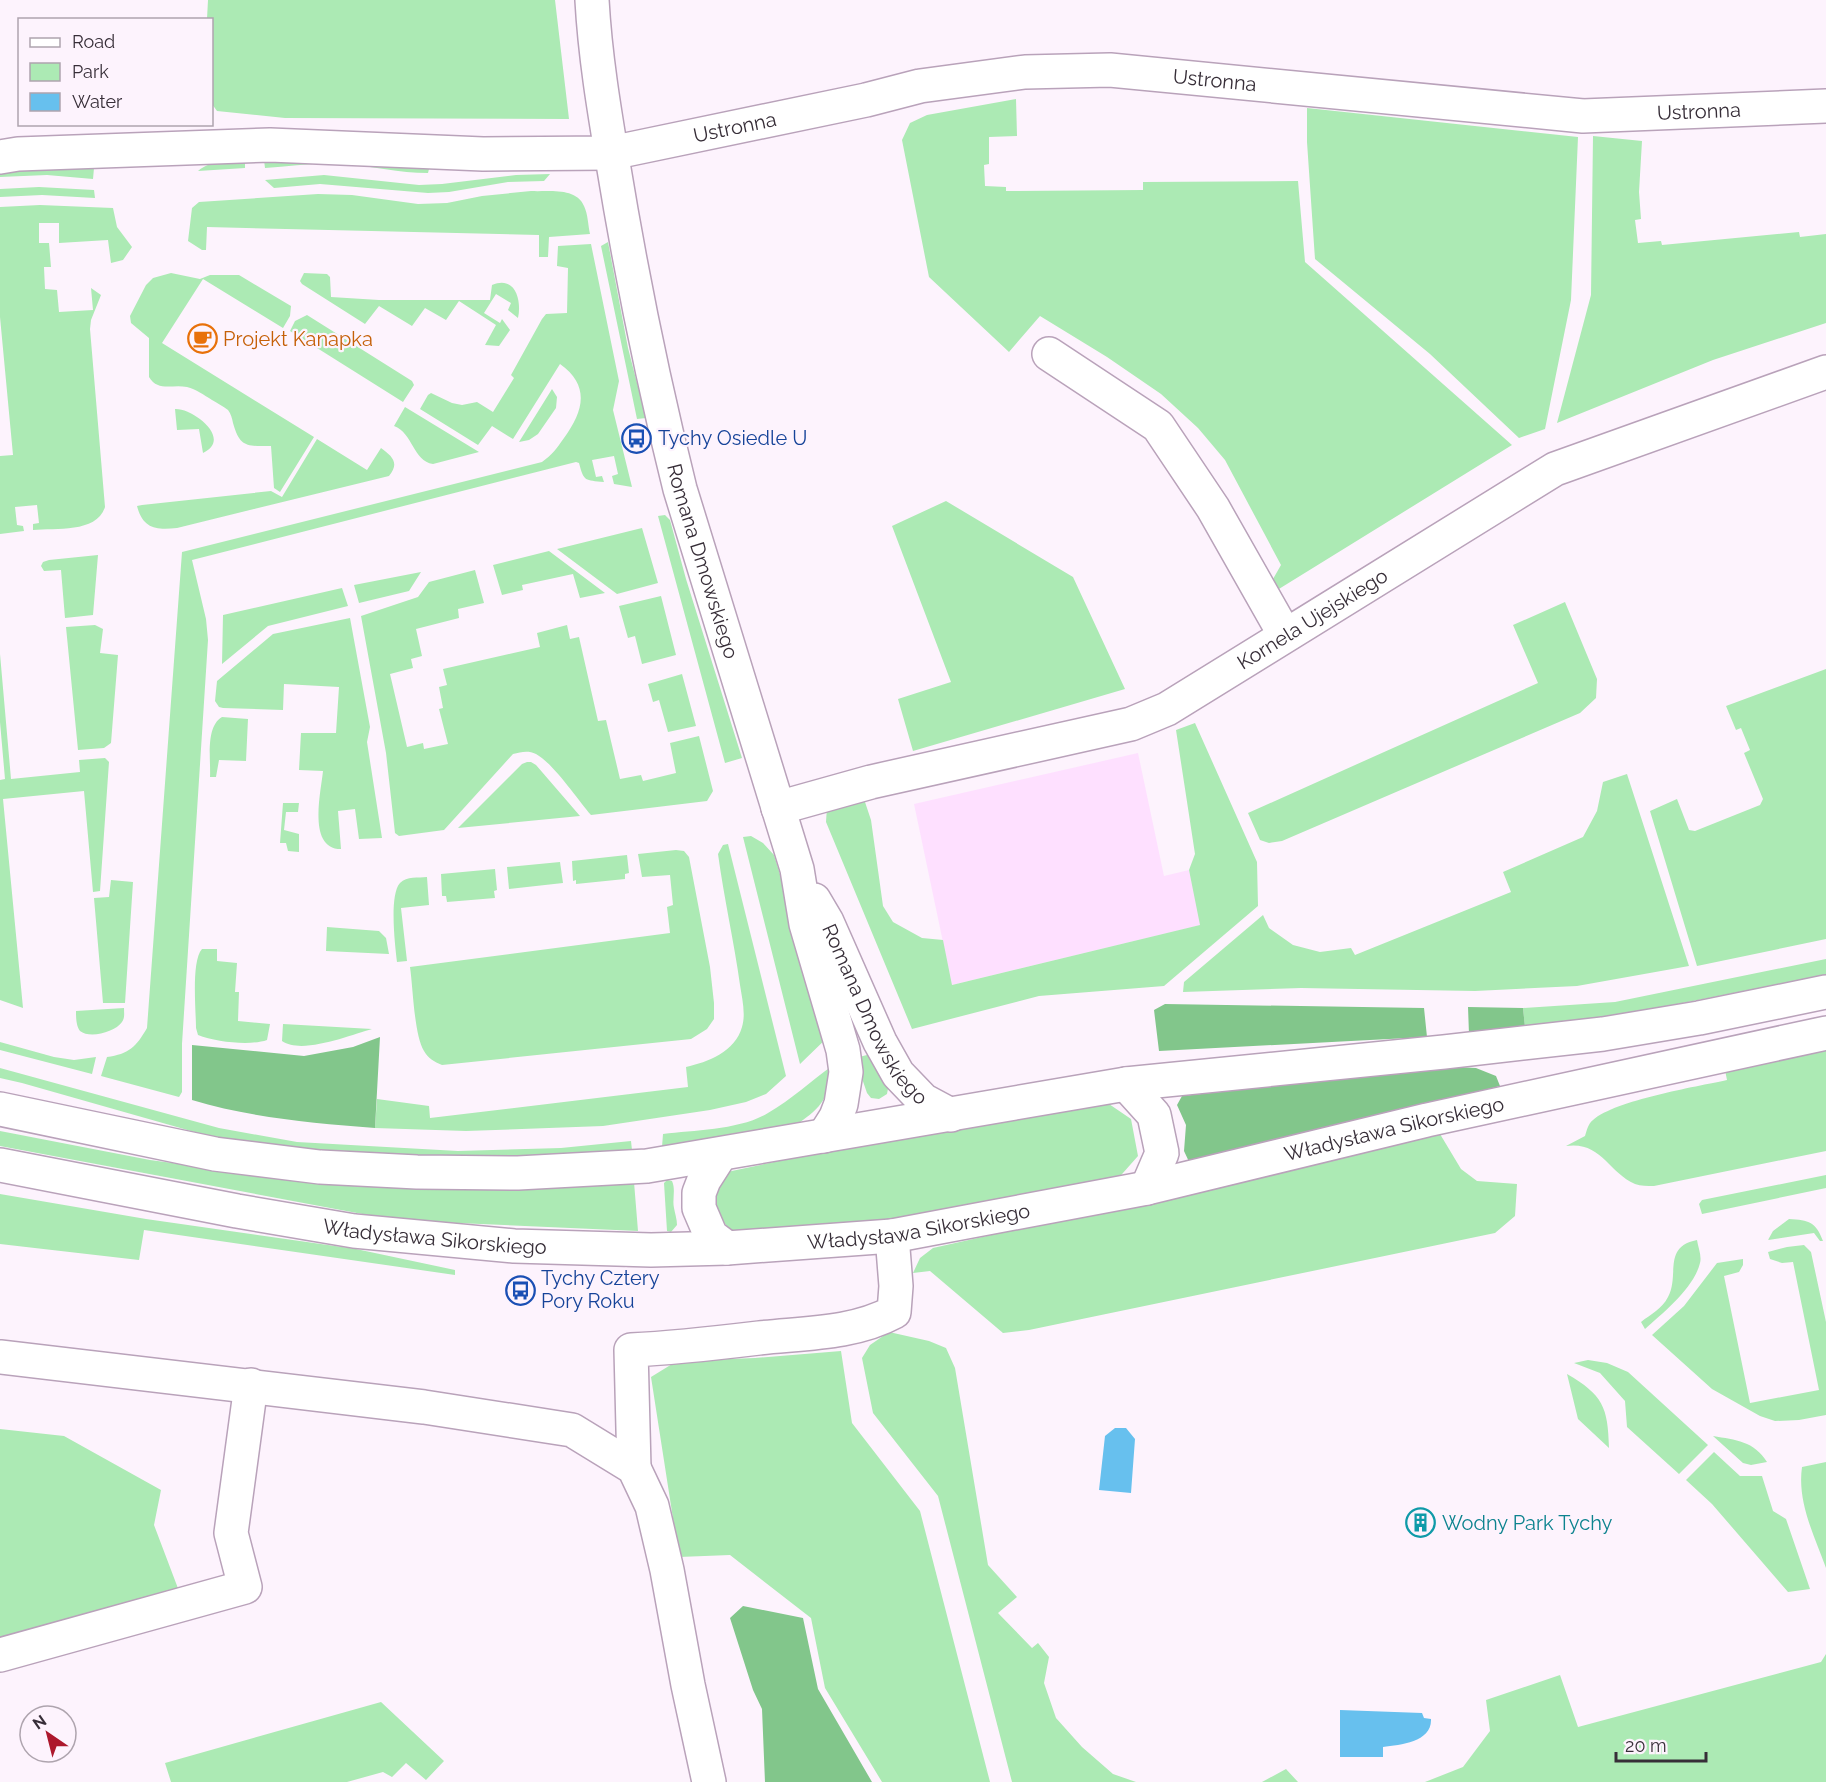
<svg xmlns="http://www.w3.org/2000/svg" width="1826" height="1782" viewBox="0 0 1826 1782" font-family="Raleway,sans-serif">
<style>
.built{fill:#fee0ff}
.green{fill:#aceab4}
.forest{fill:#82c68b}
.water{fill:#67c0ee}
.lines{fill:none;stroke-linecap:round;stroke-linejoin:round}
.street-casing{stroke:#b9a2ba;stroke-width:36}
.secondary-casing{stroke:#b9a2ba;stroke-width:36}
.street{stroke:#fff;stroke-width:33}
.secondary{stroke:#fff;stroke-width:33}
.labels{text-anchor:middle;stroke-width:4.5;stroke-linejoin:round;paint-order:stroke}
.street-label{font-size:20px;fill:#372e38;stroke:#fdf3fd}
.food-label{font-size:20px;fill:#c56008;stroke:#fdf3fd;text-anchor:start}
.transit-label{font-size:20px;fill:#164399;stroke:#fdf3fd;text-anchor:start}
.culture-label{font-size:20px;fill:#0d838f;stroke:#fdf3fd;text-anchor:start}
</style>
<rect width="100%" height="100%" fill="#fdf3fd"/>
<path class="built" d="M1138 753 1164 876 1189 870 1201 925 952 985 914 804Z"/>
<path class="green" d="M208 0H555L569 119 285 118 217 111 212 104V20L207 19Z
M1016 99 1017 136 989 137V164L984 165 985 186 1006 187V191L1143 190V182L1298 181 1305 262 1512 445 1274 592 1269 586 1281 565 1225 460 1198 428 1161 394 1107 357 1040 316 1009 352 929 277 902 140 910 123 927 115Z
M1307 108 1578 137 1571 300 1545 429 1519 438 1430 354 1315 259 1307 142Z
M1593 136 1642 141 1639 192 1641 219 1635 220 1638 243 1661 241 1662 245 1799 232 1800 237 1826 234V323L1713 360 1557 423 1591 295Z
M245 159V168L198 171C211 160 228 161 245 159Z
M264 160 377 163 429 169 428 173C399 173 372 166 344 164 318 162 291 166 265 168Z
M94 168 93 179 47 175 0 177V172Z
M550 174 544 181 508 182 449 192 428 193 320 184 274 188 265 180 324 175 419 185 442 184 516 175Z
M39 187 94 190 95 198 42 195 0 197V189Z
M531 191C548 192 576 187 584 206 588 214 588 225 590 234L549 237 548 257H539V235L207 227 206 250H202L188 241 192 208 199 202 318 194 352 195 418 204 447 203 482 196Z
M40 205 113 208 117 227 132 247 123 260 111 263 108 240 59 243V223H39V243H49L51 267H44L45 289 57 290 59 312 93 310 91 288 101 295 91 320 90 329 105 507C97 533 56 528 33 530V524L39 523 37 505 15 507 17 525 23 526 24 531 0 534V456L13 455 0 317V207Z
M608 242 628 348 646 418 637 419 601 246Z
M591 244 619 381 613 410 632 487 614 484 612 476 618 474 614 456 592 460 596 477 602 476 604 482C585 480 584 482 579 463L576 462 192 560 206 619 208 640 182 1044V1092L179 1097 101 1076 107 1057C129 1054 136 1047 147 1028L182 552 542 462C552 455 557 448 564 438 583 412 591 386 560 364L513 439 492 426 478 445 420 409 428 395 431 393 452 403 462 405 477 402 493 412 514 378 511 375 542 319 546 314 567 313 568 268 557 266 558 246Z
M171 273 200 279 210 275H239L291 306 290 316 283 328 203 279 162 343 314 437 280 492 274 488 271 446C247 446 240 448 233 423 232 418 231 414 228 410 223 406 217 403 212 400 204 395 196 389 187 387 172 384 158 392 149 377V338L131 323 130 316 146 285 153 278Z
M304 273 327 274 330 277 331 297 379 300H490L492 285C515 275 522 300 518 318L508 310 511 303 496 294 484 313 500 323 502 319 510 330 499 346 485 345 496 325 459 301 446 320 425 308 412 326 379 306 365 324 302 284 300 281Z
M307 315 412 381 414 385 403 402 290 331 295 321Z
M552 389 557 397 556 408 538 434 529 440 519 442Z
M405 407 479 452 433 464C413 461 413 433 394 426Z
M175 409C193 408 233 439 203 453L199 429 177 430Z
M317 439 367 470 381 448C392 456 400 463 389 476L177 528C156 530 143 529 137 506L142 505 271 491 282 497Z
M946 501 1073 577 1125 689 913 751 898 699 951 682 892 526Z
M665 515 670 520 686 579 742 758 725 763 658 516Z
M642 528 658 583 617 594 557 549Z
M549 551 605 593 580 598 573 574 522 585 523 590 502 595 493 565Z
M98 555 93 615 65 618 61 570 44 571 41 566 43 562 49 560Z
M475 570 484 603 458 609 459 618 416 629 422 656 411 659 413 668 390 674 407 747 423 743 424 749 448 744 439 709 443 708 439 687 447 685 443 669 540 647 537 633 567 625 570 639 579 637 598 721 606 720 620 779 641 775 643 781 676 773 670 743 699 736 713 791 707 801 591 815C577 799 554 764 536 754 528 750 521 752 513 754L444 830 399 836 395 833 386 753 361 616 418 597 429 582Z
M421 572 409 591 359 603 354 585Z
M342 588 348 606 268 626 222 664 223 615Z
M661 596 676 655 642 664 635 636 628 638 619 606Z
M1565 602 1597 679 1596 698 1580 713 1282 841 1269 843 1260 840 1248 813 1538 683 1513 625Z
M350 618 370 727 367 742 382 838 359 839 355 809 338 811 341 849C307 849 321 792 323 771L299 770 301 733H336L339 687 284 684 283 710 223 708 219 707 215 701 217 681 273 634Z
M95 625 103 629 100 653 118 655 111 743 104 748 78 750 66 627Z
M0 654 11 779 80 772 79 760 105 758 109 762 100 891 93 892 84 791 3 799 23 1008 0 1000V780L5 779 0 722Z
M1826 669V939L1697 966 1650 811 1677 799 1689 830 1695 831 1760 805 1763 799 1744 753 1750 750 1741 728 1736 730 1726 706Z
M682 674 696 726 668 732 659 700 653 702 648 684Z
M222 717 248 719 246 761 219 760 216 777H210C211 760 205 727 222 717Z
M1195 723 1257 862 1258 906 1164 986 1039 996 912 1029 826 822 827 807 864 799 871 820 883 906 893 922 922 938 943 940 952 985 1200 925 1189 870 1195 854 1176 730Z
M527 762H531L536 765 580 816 458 828 522 764Z
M1627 774 1689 966 1577 986 1475 991 1301 988 1183 992 1184 982 1263 915 1269 928 1293 945 1320 952 1351 948 1355 955 1511 892 1503 872 1583 837 1597 811 1603 782Z
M283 803H299L298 812H286L284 830 299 834V852L288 851 286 843H280Z
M751 836 763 843 774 855 830 1035 800 1064 743 837Z
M728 844 786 1076 766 1094 746 1102 710 1110 603 1126 466 1131 375 1128 377 1099 429 1106 430 1118 688 1087 686 1067C708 1062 735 1052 742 1027 746 1014 742 998 740 985 734 942 724 898 718 854L723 845Z
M676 850 684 851 689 857 710 967 714 1003V1019L707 1029 691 1039 442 1065C434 1062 428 1058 424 1051 414 1035 413 987 410 967L670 933 667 907 673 905 670 875 642 877 638 854Z
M627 855 629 873 625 874V879L576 884V880L573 881 572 861Z
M560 862 563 883 509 889 507 867Z
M495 869 497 890 494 891 495 898 447 902 446 896H442L441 874Z
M427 877 429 905 401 908 407 961 397 962C395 945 389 895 400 883 407 876 418 878 427 877Z
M111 880 133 882 125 1003H103L94 898 109 897Z
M327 927 379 931 386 938 389 954 326 951Z
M202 949H217V961L237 963 235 992H239L238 1021 270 1024 267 1040C250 1046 216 1042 198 1035L196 1028C196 1011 191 961 202 949Z
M1826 959V975L1616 1016 1525 1027 1523 1008 1615 1002Z
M124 1008C124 1013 125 1018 122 1022 115 1032 90 1039 80 1031 76 1026 76 1017 76 1011Z
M283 1024 372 1029C350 1035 302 1055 282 1041Z
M0 1042 54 1057 74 1060 96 1057 92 1074 0 1050Z
M1826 1050V1151L1654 1186C1647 1186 1641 1186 1635 1184 1608 1172 1601 1141 1566 1146L1585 1136C1587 1130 1588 1124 1593 1120 1616 1100 1695 1087 1727 1080L1725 1070Z
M875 1053 889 1083 887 1094 879 1099 871 1098 867 1093 855 1058Z
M832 1066C827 1099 825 1105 796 1125L662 1147 663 1134C695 1130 740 1130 768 1113 791 1100 811 1081 832 1066Z
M0 1068 219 1128 297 1142 458 1151 561 1148 631 1141 632 1150 532 1156 441 1157 343 1153 243 1142 205 1135 22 1083 0 1078Z
M1109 1104 1131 1119 1138 1156 1115 1182 894 1222 732 1232 716 1213 711 1190 727 1172 826 1151Z
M0 1131 150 1160 327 1184 444 1188 634 1182 638 1231 434 1222 373 1216 0 1146Z
M1440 1134 1461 1169 1477 1181 1517 1184 1515 1216 1495 1233 1029 1330 1003 1333 930 1271 913 1273 920 1258 933 1248Z
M1826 1175V1188L1702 1214 1699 1204 1702 1200Z
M667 1180 672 1181C676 1190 672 1199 674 1208 675 1214 677 1219 677 1225L671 1232 667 1231 664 1183Z
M0 1194 146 1219 356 1249 455 1270V1275L144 1230 139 1260 0 1244Z
M1789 1219C1809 1220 1816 1222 1823 1241H1820L1814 1233 1768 1240 1773 1231Z
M1697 1240C1698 1247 1702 1256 1700 1263 1694 1288 1663 1313 1645 1329L1641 1322C1651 1314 1662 1309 1668 1297 1680 1275 1662 1247 1697 1240Z
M1804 1245 1811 1252 1826 1322V1415L1799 1420 1775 1421 1760 1416 1712 1389 1652 1335 1684 1306 1717 1263 1743 1259V1265L1739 1272 1724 1276 1750 1403 1819 1390 1793 1262 1782 1263 1770 1259 1768 1252 1787 1247Z
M889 1332 929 1341 946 1348 955 1368 988 1565 1017 1597 998 1613 1032 1648 1038 1643 1049 1657 1044 1683 1056 1718 1082 1747 1113 1774 1136 1782H1012L938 1496 873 1413 862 1358 870 1345Z
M841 1351 852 1423 920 1511 990 1782H882L825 1688 811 1618 730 1555 679 1557 651 1377 677 1361 755 1358Z
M1588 1360 1607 1363 1628 1372 1708 1445 1679 1474 1627 1427 1625 1401 1600 1373 1574 1363Z
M1567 1374C1603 1395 1608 1407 1609 1448L1578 1419Z
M0 1429 64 1436 161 1490 154 1525 179 1591 0 1641Z
M1713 1436C1736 1440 1754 1441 1767 1462L1751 1465 1743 1463Z
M1714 1452 1740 1476H1762L1773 1511 1786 1519 1810 1589 1788 1592 1712 1504 1686 1480Z
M1826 1462V1568C1814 1535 1797 1502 1802 1467Z
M1826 1654V1782H1425L1463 1767 1490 1731 1486 1700 1560 1675 1578 1727 1821 1662Z
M381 1702 444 1761 426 1780 406 1763 392 1777 383 1772 347 1782H171L165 1763Z
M1286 1769 1298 1782H1262Z"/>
<path class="forest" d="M1165 1004 1424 1008 1427 1037 1159 1051 1154 1010Z
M1468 1007 1523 1008 1525 1027 1469 1034Z
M380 1037 375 1128C313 1123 252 1118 192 1100V1045L304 1056 353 1047Z
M1455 1067 1476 1068 1496 1076 1500 1086 1191 1166 1184 1151 1186 1125 1177 1105 1182 1096Z
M743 1606 803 1618 818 1689 872 1782H765L762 1709 753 1690 730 1618Z"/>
<path class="water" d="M1115 1428H1126L1135 1439 1131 1493 1099 1490 1105 1436Z
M1340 1710 1422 1713 1424 1718 1431 1719C1432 1742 1401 1745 1383 1747V1757H1340Z"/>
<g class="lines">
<defs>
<g id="street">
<path id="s1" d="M0 157 18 154 270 145 483 154 611 153 866 100 920 86 1025 72 1110 70 1583 116 1826 106"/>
<path d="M1049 354 1158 426 1213 508 1285 635"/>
<path id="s2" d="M778 808 871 782 1131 724 1167 709 1555 469 1826 372"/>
<path d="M0 1357 424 1407 572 1430 634 1468 652 1506 667 1570 688 1685 709 1782"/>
<path d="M634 1468 631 1350C674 1348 717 1343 759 1338 805 1333 853 1334 894 1312L896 1286 892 1236"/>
<path d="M0 1655 245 1587 231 1533 251 1385"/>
</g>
<g id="secondary">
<path id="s3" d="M592 0C595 55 604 109 613 163 631 273 653 381 680 489L797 869 806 924 843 1050 846 1072 841 1104 836 1117 824 1136"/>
<path id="s4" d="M814 900 827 922 880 1042 898 1074 923 1100 951 1115"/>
<path d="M1126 1084 1154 1115 1162 1153 1147 1188"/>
<path d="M0 1109 215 1154 320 1167 417 1172 518 1173 647 1166 1126 1084 1444 1052 1603 1034 1699 1018 1826 992"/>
<path d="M720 1155 704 1180 699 1193V1208L711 1236 727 1248"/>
<path id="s5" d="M0 1165 237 1211 354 1231 514 1246 651 1250 727 1248 892 1236 1147 1188 1427 1120 1826 1033"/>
</g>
</defs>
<use href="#street" class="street-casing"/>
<use href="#secondary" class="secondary-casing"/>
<use href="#street" class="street"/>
<use href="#secondary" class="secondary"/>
</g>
<defs>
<symbol id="cafe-ring" viewBox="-11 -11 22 22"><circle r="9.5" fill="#fdf3fd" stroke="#e8710a" stroke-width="1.5"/><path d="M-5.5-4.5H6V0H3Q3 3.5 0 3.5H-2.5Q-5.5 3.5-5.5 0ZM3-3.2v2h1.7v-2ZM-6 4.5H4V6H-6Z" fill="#e8710a"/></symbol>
<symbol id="bus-ring" viewBox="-11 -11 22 22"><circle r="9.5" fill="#fdf3fd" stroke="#1a4fb4" stroke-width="1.5"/><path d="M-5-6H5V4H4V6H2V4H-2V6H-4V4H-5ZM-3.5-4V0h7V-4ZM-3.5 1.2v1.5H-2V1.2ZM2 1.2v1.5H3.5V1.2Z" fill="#1a4fb4"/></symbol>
<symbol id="building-ring" viewBox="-11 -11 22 22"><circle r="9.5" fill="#fdf3fd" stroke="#0f9aa8" stroke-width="1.5"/><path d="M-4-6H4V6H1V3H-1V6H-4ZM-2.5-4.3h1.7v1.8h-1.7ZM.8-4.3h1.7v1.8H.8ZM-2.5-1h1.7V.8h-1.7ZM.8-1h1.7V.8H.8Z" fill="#0f9aa8"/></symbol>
</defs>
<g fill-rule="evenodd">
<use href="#cafe-ring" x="186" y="322" width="33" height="33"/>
<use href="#bus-ring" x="620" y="422" width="33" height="33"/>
<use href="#bus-ring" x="504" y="1274" width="33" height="33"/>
<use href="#building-ring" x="1404" y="1506" width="33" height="33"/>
</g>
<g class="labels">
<g class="street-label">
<text dy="7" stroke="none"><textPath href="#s1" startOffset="1224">Ustronna</textPath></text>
<text dy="7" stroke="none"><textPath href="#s1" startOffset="1710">Ustronna</textPath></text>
<text dy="7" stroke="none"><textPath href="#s1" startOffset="738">Ustronna</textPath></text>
<text dy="7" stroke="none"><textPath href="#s3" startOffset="573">Romana Dmowskiego</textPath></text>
<text dy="7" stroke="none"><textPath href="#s2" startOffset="573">Kornela Ujejskiego</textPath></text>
<text dy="7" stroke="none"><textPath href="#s4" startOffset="130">Romana Dmowskiego</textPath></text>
<text dy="7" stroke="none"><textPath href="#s5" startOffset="1413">Władysława Sikorskiego</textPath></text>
<text dy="7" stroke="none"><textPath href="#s5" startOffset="927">Władysława Sikorskiego</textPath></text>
<text dy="7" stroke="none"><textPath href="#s5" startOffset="441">Władysława Sikorskiego</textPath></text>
</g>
<g class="food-label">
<text x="223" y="346">Projekt Kanapka</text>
</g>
<g class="transit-label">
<text x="658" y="445">Tychy Osiedle U</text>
<text x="541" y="1285">Tychy Cztery<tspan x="541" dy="23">Pory Roku</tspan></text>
</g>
<g class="culture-label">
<text x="1442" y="1530">Wodny Park Tychy</text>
</g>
</g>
<rect x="18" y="18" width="195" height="108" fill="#fdf3fd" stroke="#aea4ae" stroke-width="1.5"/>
<rect x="30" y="38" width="30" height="9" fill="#ffffff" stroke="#aea4ae" stroke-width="1.5"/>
<text x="72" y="48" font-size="18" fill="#372e38">Road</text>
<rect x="30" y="63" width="30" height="18" fill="#aceab4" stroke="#aea4ae" stroke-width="1.5"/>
<text x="72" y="78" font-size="18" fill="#372e38">Park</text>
<rect x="30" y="93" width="30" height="18" fill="#67c0ee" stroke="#aea4ae" stroke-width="1.5"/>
<text x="72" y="108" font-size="18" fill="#372e38">Water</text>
<g transform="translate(48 1734) rotate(325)"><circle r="28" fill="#fdf3fd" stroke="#aea4ae" stroke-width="1.5"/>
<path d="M0-4.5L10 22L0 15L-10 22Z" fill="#ad182d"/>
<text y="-9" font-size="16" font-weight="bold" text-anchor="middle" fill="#372e38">N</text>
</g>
<path d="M1616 1752v9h90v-9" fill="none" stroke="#372e38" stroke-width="3"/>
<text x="1625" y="1752" font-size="18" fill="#372e38" stroke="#fdf3fd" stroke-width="4.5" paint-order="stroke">20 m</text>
</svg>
